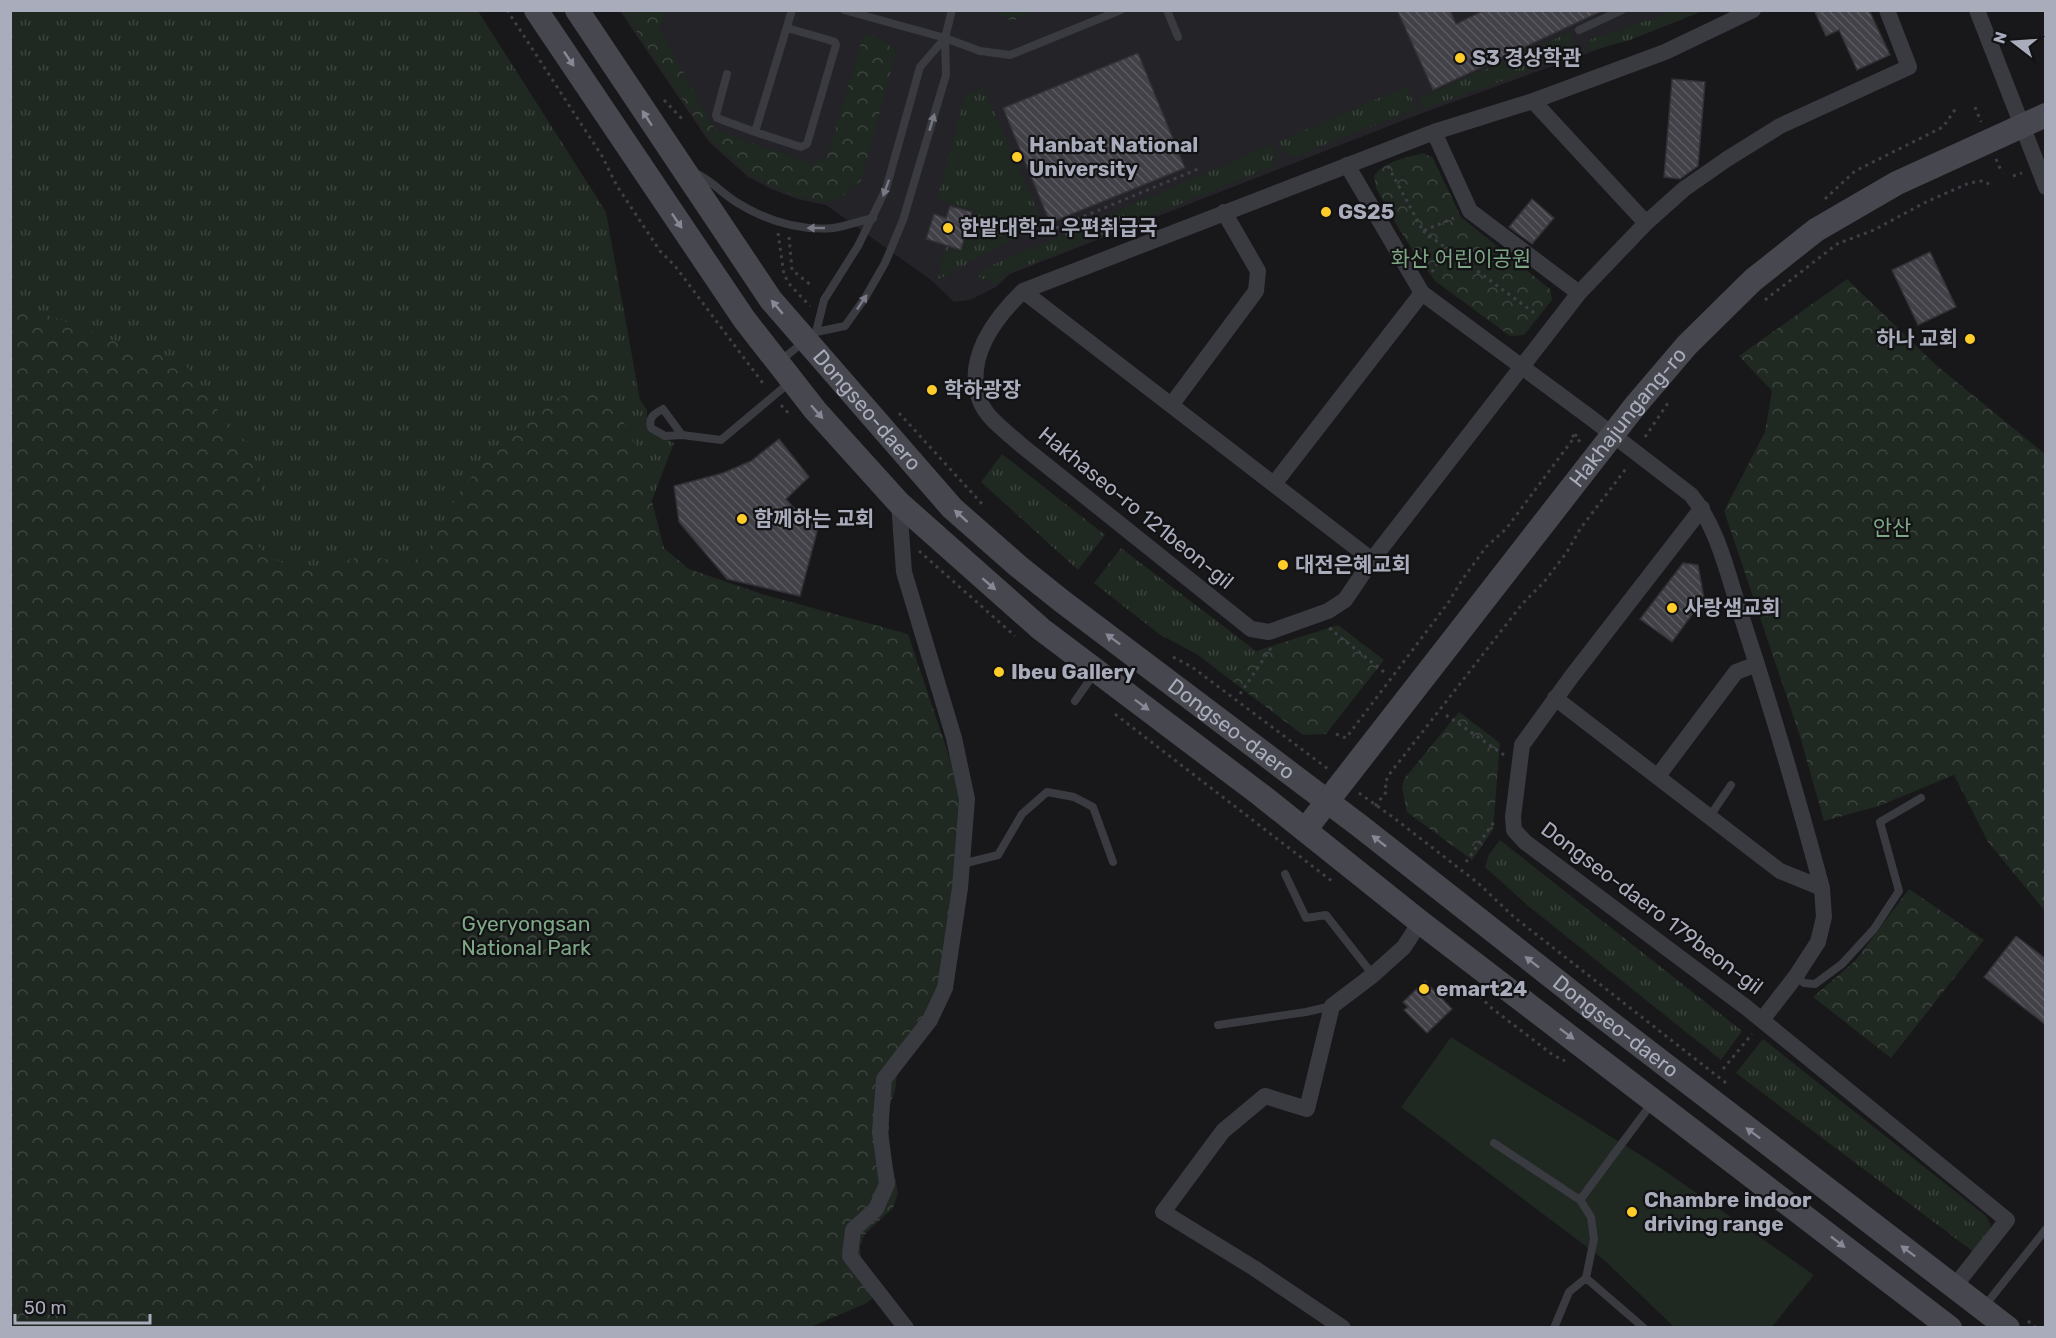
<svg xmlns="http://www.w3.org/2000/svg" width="2056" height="1338" viewBox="0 0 2056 1338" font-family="Rubik,'Noto Sans KR',sans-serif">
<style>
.built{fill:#242327}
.grass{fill:url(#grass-tufts)}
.forest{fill:url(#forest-crowns)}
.garden{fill:#1f2821}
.building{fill:url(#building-back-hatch);stroke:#323136;stroke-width:1.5}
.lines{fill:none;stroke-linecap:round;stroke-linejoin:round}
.path{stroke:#3e3f46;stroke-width:3;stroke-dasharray:3 4.5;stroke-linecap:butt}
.lane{stroke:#3a3a41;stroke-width:8}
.street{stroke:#3a3a41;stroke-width:16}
.secondary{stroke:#46474f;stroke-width:24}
.oneway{fill:#868995}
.oneway2{fill:#777984}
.poi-dot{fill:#ffcd2a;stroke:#131215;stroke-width:2}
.labels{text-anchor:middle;stroke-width:4.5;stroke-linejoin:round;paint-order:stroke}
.poi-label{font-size:21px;font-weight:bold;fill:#a9acbb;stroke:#131215;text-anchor:start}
.park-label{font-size:21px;fill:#7ea785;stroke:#131215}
.street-label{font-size:21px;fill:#a9acbb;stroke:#131215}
</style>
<defs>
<pattern id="grass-tufts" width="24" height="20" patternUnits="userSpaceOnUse" patternTransform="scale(1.5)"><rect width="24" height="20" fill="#1f2821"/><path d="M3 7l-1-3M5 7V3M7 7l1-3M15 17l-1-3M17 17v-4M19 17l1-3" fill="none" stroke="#3d443f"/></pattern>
<pattern id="forest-crowns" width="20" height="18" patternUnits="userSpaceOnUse" patternTransform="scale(1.5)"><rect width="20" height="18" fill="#1f2821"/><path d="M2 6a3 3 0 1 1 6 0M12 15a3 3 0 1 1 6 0" fill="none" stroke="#3d443f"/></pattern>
<pattern id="building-back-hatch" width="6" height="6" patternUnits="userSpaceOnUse" patternTransform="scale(1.5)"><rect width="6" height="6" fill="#424147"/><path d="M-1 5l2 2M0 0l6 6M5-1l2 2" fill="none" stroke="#5a5a60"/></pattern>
</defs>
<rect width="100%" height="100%" fill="#18171a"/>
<path class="built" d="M620 11H1696L1630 38 1420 114 1010 274 996 287 970 300 954 302 931 280 826 205 797 199 771 189 748 177 709 142Z"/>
<path class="grass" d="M1668 10 1703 11 1630 40 1587 52 1589 40 1652 19Z
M10 11H478L606 212 640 400 647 410V429L674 443 649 508 838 1287 809 1327H11Z
M1571 32 1578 53 1424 109 1420 98Z
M1407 86 1416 109 1296 156 1284 153 1279 141Z
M983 87 1043 224 937 280 945 246 962 252 976 211 937 199 965 96Z
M1271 145 1279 152 1274 166 1009 273 996 285 979 277 983 269Z
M1002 454 1105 535 1078 570 981 482Z
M1121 548 1256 651 1233 682 1198 655 1159 634 1094 583Z
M1500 840 1742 1031 1721 1060 1527 905 1485 867 1489 854Z
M1763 1039 1985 1215 1991 1225 1988 1237 1975 1253 1736 1073Z"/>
<path class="forest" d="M623 11H665L659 31 672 51 712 125 719 132 813 164 827 157 864 33 881 38 896 52 861 181 839 199 823 202 798 197 772 187 750 175 710 140Z
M991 11H1029L1027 15 1012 21Z
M1423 153 1433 158 1461 217 1550 289 1552 300 1524 335 1510 336 1435 281 1415 254 1396 224 1376 188 1374 176C1384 161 1406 158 1423 153Z
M1847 279 1936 365 2045 454V911L1988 842 1954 775 1879 806 1824 821 1799 733 1724 511 1765 432 1772 391 1739 356Z
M11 308 53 317 118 342 183 362 207 392 217 409 249 445 258 469 262 492 257 494C255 507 251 523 254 536 260 561 302 572 324 568 338 565 351 557 365 557 394 556 396 572 427 554L433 539 458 494 490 454 520 426 550 403 567 393 586 390 604 399 616 410 626 426 640 455 664 548 689 569 762 594 908 634 950 759 960 801 959 836 940 986 924 1020 901 1049 895 1091 889 1107V1149L898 1193 893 1208 864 1235 860 1247 862 1263 881 1292 865 1304 808 1328H11Z
M1338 625 1384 660 1326 734 1303 735 1233 682 1256 651Z
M1459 712 1500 743 1493 830 1472 860 1407 812 1402 788 1404 779Z
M1909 889 1984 940 1891 1058 1813 997 1855 961Z"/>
<path class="garden" d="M1451 1037 1655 1164 1814 1275 1772 1327H1674L1604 1260 1401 1107Z"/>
<path class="building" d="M1397 10H1450L1456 24 1484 10H1604L1433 90Z
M1814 10H1869L1890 55 1857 70 1839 30 1826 36Z
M1138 53 1185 168 1050 223 1003 108Z
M1672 79 1705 82 1698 166 1680 179 1664 177Z
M1532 199 1554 218 1532 244 1509 227Z
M950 206 972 212 961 250 926 239 934 214 946 218Z
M1930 252 1956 307 1918 325 1892 270Z
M779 439 809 477 786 499 801 516 818 528 800 596 727 579 679 522 674 486 723 473 751 461Z
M1683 563 1698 565 1704 598 1672 642 1640 619Z
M2016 936 2046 959V1025L1984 977Z
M1425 981 1452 1009 1427 1033 1404 1010 1408 1007 1403 1002Z"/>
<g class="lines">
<path class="path" d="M507 10 602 156 617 186 660 251 675 266 765 386
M664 100 684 121
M1975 107 1981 122
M1996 159 2002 173
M1388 166 1423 231 1454 218
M2013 176 2022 173
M1825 199 1855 171 1943 127 1957 107
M1056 228 1198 169
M1423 231 1537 315
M778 233 784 275 791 286 810 306
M789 237 792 270 812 286
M1432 272 1447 249
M1765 300 1837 244 1874 230 1924 203 1969 183 1982 181 1989 184
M781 405 791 416
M899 413 983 505
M1572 435 1582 443
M1645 437 1668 403
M919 551 1015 636
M1329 628 1384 672
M1173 657 1192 667 1328 769
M1240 694 1271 648
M1115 714 1333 882
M1446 715 1504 755
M1336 734 1346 738 1448 603 1462 580 1486 547 1506 529 1579 431
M1359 793 1394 818 1478 883 1514 917 1726 1083
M1375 806 1387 791 1385 784 1388 776 1523 603 1544 582 1567 552 1580 529 1628 466
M1466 862 1496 819
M1480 996 1489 1006 1553 1055 1565 1061
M1723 1069 1752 1034
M2028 1321 2036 1328"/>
<path class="lane" d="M844 10 945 38 980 51 1010 55 1121 10
M1167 10 1178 37
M1579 30 1622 10
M727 74 716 115 717 118 755 132 792 10
M755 132 801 147 807 144 836 45 835 42 829 40 787 28
M695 173C713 181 720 192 736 202 765 220 799 231 833 228 846 226 860 221 873 218
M816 332 824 300 858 246 886 189 920 67 945 38
M780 361 816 332 845 326 865 298 885 263 903 220 946 75 945 38 952 10
M682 435 663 409C654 414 648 417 651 428L665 436 682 435 721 440 789 383
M1075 701 1096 671
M1710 816 1731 785
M962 864 998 855 1022 814 1047 792 1074 797 1093 807 1113 862
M1285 874 1306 918 1326 915 1373 975
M1796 976 1804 983 1815 984 1842 964 1874 929 1899 891 1880 822 1921 798
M1218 1025 1306 1012 1332 1006
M1494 1143 1580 1200 1591 1217 1594 1239 1586 1278 1569 1292 1554 1328
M1580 1200 1652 1103
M1586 1278 1644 1328
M1983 1308 2046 1229"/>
<path class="street" d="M1753 10 1665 52 1533 101 1434 132 1023 291C995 318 964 359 980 401 987 419 1007 432 1021 445L1251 629 1269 632 1328 611 1345 600 1372 560 1579 293 1646 223 1684 189 1727 159 1780 126 1909 67 1887 10
M1977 10 2046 187
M1533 101 1646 223
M1434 132 1470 211 1579 293
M1347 165 1422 293 1591 418 1691 495C1718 528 1727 572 1740 612 1770 703 1797 795 1822 888L1824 917 1818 942 1796 976 1762 1020
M1023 291 1372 560
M1172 404 1256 291 1258 271 1224 212
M1274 484 1422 293
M899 503 904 572 954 738 967 799 960 888 945 988 930 1020 884 1079 880 1132 887 1184 876 1209 853 1230 850 1256 906 1328
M1702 508 1572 676 1522 745 1513 817 1514 830 1525 842 1747 1008 2007 1220 1954 1287
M1555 698 1780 871 1822 888
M1658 776 1736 672 1757 664
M1343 1328 1254 1268 1163 1212 1223 1131 1265 1096 1307 1109 1332 1006 1373 975 1404 947 1420 922"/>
<g class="secondary">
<path d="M536 10 744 319 815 410 899 503 1041 629 1261 795 1420 922 1950 1328"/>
<path id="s1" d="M577 10 771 300 952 508 1018 566 1063 602 1360 826 1599 1014 2008 1328"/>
<path id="s2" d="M1305 830 1635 406 1687 345 1753 280 1816 230 1897 183 2046 115"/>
</g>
</g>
<defs><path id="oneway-solid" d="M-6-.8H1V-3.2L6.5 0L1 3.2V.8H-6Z" transform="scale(1.5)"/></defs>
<g class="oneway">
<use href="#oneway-solid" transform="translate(569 59) rotate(56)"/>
<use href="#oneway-solid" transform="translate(647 118) rotate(-123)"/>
<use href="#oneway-solid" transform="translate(677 221) rotate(56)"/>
<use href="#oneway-solid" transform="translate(777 307) rotate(-130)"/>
<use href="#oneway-solid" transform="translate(817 412) rotate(49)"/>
<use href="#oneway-solid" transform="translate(961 516) rotate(-138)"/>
<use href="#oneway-solid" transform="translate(989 584) rotate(41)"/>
<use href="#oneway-solid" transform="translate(1113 639) rotate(-143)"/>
<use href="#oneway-solid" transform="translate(1142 705) rotate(37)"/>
<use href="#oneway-solid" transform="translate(1379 841) rotate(-142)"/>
<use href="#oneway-solid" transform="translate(1532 962) rotate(-142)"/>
<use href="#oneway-solid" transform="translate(1567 1034) rotate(37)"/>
<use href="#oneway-solid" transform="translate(1753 1133) rotate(-143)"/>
<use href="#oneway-solid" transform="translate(1838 1242) rotate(38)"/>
<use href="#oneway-solid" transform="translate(1908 1251) rotate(-143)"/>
</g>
<g class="oneway2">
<use href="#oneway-solid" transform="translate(932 122) rotate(-73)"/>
<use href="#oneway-solid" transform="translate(886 188) rotate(110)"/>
<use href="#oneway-solid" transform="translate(816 228) rotate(-180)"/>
<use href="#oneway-solid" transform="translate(862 302) rotate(-56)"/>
</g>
<g class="poi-dot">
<circle cx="1460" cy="58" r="6"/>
<circle cx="1017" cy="157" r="6"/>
<circle cx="1326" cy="212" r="6"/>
<circle cx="948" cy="228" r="6"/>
<circle cx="1970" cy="339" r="6"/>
<circle cx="932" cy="390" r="6"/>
<circle cx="742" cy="519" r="6"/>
<circle cx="1283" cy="565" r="6"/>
<circle cx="1672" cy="608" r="6"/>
<circle cx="999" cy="672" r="6"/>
<circle cx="1424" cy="989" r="6"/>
<circle cx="1632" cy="1212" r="6"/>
</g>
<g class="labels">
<g class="poi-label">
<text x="1472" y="65">S3 경상학관</text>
<text x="1029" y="152">Hanbat National<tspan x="1029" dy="24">University</tspan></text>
<text x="1338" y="219">GS25</text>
<text x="960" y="235">한밭대학교 우편취급국</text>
<text x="1958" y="346" text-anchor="end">하나 교회</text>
<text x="944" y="397">학하광장</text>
<text x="754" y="526">함께하는 교회</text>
<text x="1295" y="572">대전은혜교회</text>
<text x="1684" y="615">사랑샘교회</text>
<text x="1011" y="679">Ibeu Gallery</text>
<text x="1436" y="996">emart24</text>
<text x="1644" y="1207">Chambre indoor<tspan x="1644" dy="24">driving range</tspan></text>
</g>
<g class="park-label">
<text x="1461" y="266">화산 어린이공원</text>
<text x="1892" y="535">안산</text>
<text x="526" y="931">Gyeryongsan<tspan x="526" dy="24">National Park</tspan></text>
</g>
<g class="street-label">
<text dy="7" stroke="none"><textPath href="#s1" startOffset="495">Dongseo-daero</textPath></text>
<text dy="7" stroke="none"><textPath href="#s2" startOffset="524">Hakhajungang-ro</textPath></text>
<text transform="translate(1136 508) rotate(39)" y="7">Hakhaseo-ro 121beon-gil</text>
<text dy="7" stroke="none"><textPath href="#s1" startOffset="981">Dongseo-daero</textPath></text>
<text transform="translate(1652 908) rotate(37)" y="7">Dongseo-daero 179beon-gil</text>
<text dy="7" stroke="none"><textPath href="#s1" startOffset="1467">Dongseo-daero</textPath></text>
</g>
</g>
<rect width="2056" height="1338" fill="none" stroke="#a9acbb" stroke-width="24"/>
<g transform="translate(2014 42) rotate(287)" stroke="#131215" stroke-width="4.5" paint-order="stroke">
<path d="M0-4.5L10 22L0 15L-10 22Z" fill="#a9acbb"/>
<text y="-9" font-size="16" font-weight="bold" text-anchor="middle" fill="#a9acbb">N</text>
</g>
<path d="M15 1314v9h135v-9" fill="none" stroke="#a9acbb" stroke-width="3"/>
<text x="24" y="1314" font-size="18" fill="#a9acbb" stroke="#131215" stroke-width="4.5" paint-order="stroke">50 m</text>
</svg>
